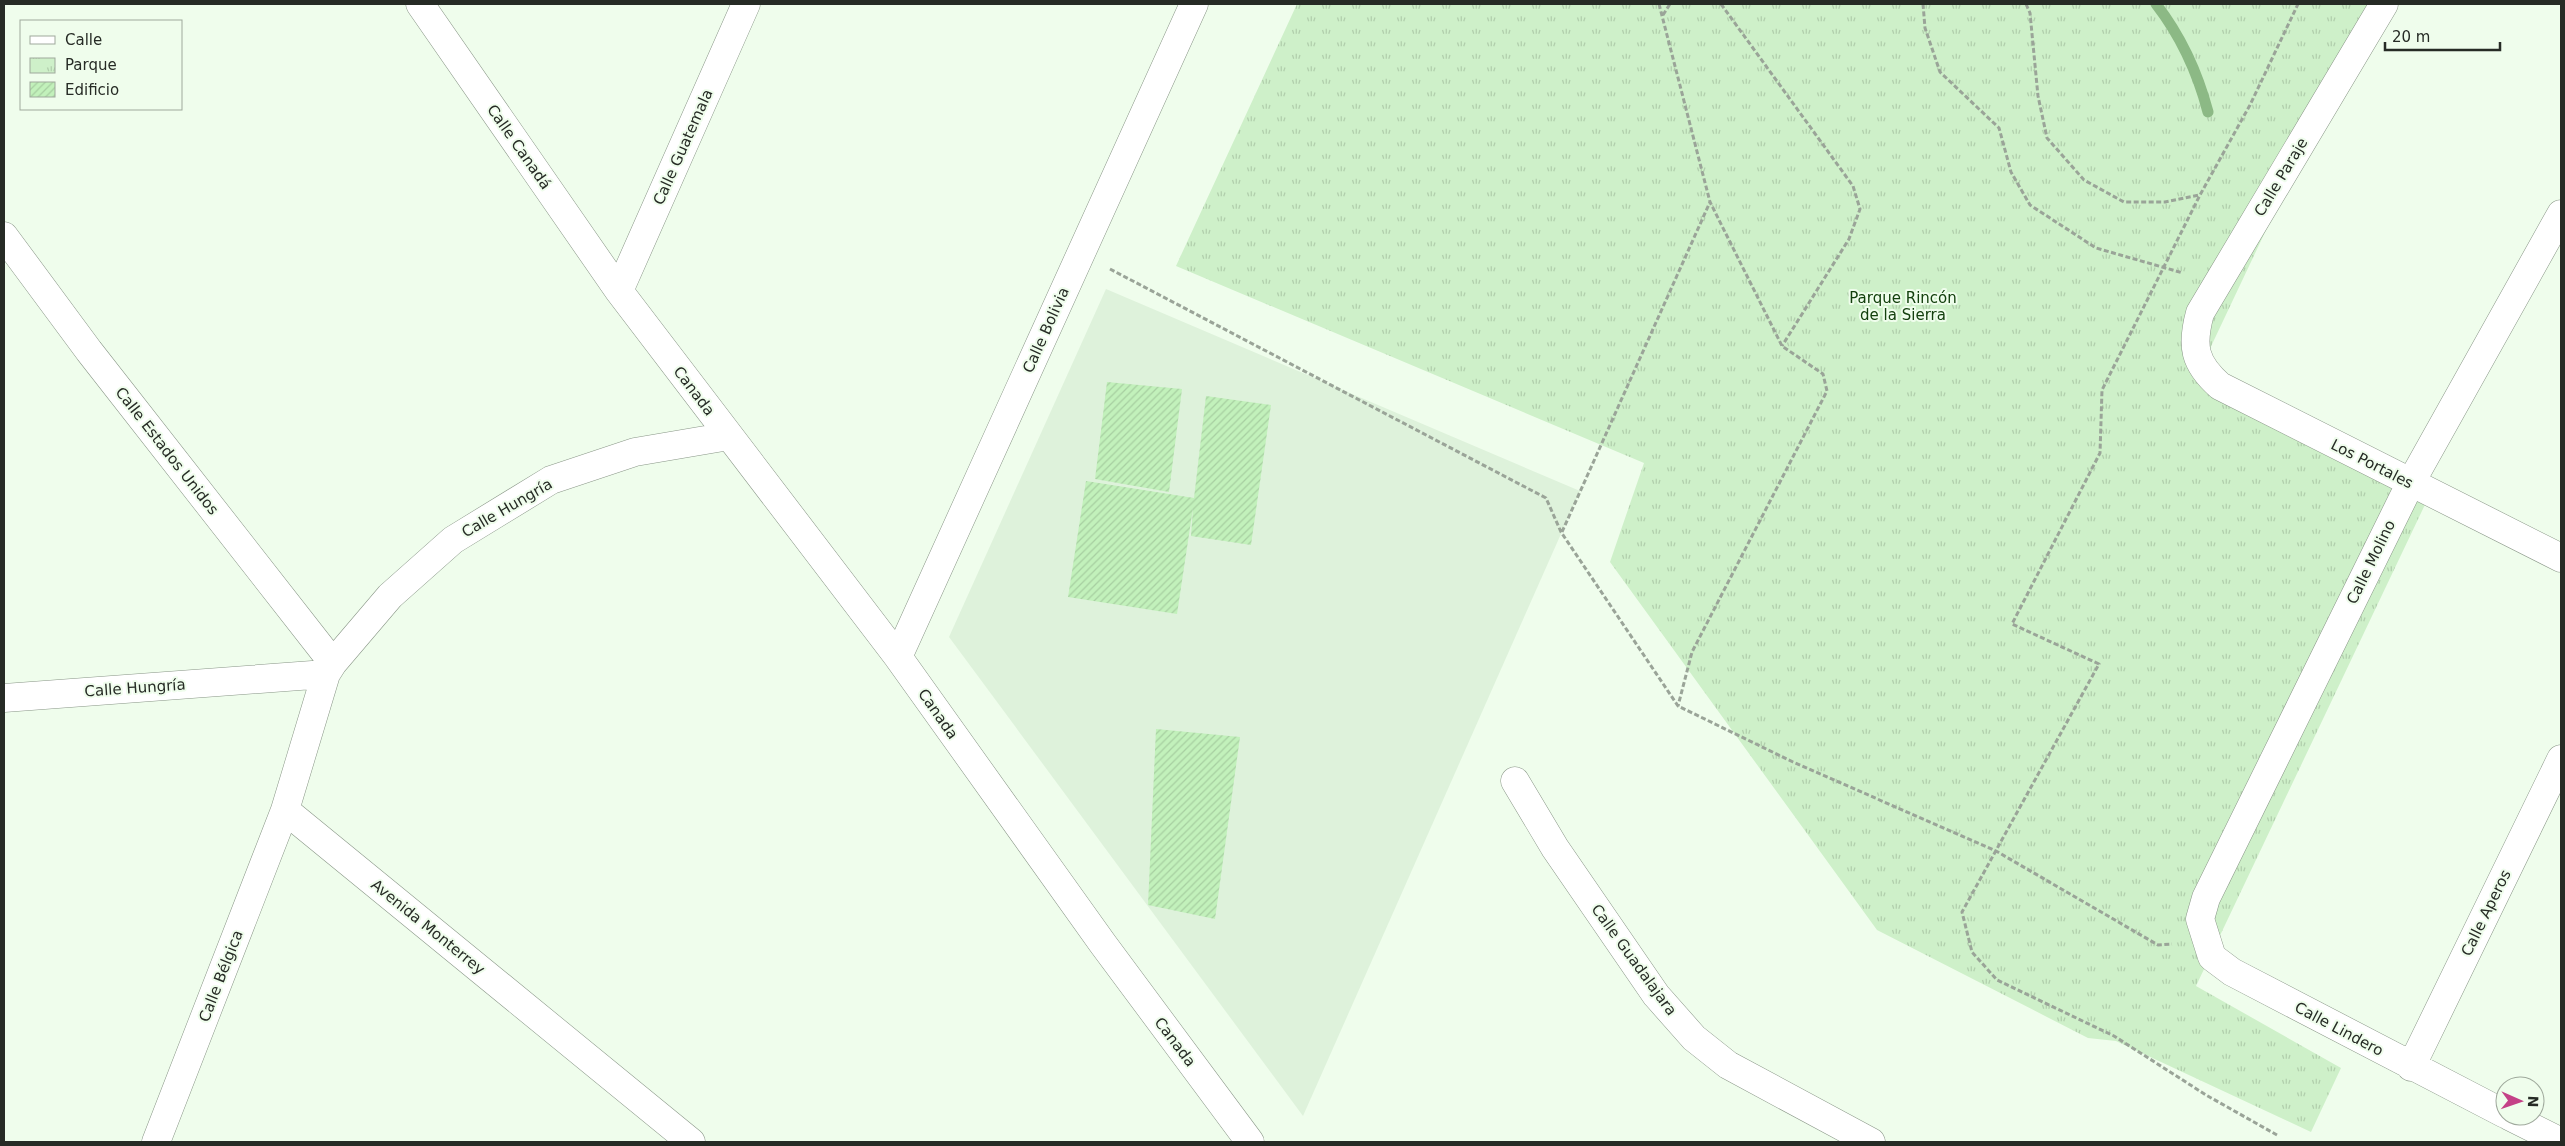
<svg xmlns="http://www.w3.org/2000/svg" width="2565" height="1146" viewBox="0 0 2565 1146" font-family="'DejaVu Sans',sans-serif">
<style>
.built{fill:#def2db}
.park{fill:url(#park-tufts)}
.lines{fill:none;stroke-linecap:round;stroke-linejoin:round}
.stream{stroke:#8cb985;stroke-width:11}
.building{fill:url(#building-hatch)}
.minor-casing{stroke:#899687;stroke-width:29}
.path{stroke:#9aa498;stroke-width:3;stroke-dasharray:5 2.5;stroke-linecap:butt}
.minor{stroke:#fff;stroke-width:28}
.labels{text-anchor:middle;stroke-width:4;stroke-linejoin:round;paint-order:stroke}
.street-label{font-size:15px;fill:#262b25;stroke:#effdec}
.park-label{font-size:15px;fill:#13400d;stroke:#effdec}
</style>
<defs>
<pattern id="park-tufts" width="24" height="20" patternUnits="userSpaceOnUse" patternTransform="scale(1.25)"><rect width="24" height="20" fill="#cef0c9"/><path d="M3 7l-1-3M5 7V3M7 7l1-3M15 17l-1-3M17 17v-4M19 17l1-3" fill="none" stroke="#b1ceac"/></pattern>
<pattern id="building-hatch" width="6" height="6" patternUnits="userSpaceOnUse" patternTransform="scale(1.25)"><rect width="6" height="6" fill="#c2f1bb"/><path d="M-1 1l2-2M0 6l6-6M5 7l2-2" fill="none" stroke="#a7cfa1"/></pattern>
</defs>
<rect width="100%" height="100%" fill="#effdec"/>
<path class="built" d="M1106 289 1580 491 1303 1116 949 637Z"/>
<path class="park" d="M1297 4H2373L2197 376 2431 492 2196 986 2341 1068 2311 1132 2116 1041 2088 1038 1877 930 1610 562 1644 463 1176 266Z"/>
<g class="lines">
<path class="stream" d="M2156 4C2180 35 2198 74 2208 112"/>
</g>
<path class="building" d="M1107 382 1182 389 1169 492 1095 479Z
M1206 396 1271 405 1251 545 1191 536 1193 508 1177 614 1068 597 1086 481 1194 498Z
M1156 729 1240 737 1215 919 1148 905Z"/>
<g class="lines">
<defs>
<path id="minor" d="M420 4 619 291 898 657 1103 944 1250 1142
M2384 4 2200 313C2191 346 2194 363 2220 386L2561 558
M4 236 89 351 333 663
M619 291 746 4
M898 657 1194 4
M4 698 326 674
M1515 781 1555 848 1656 995 1694 1038 1728 1065 1871 1142
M285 810 691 1142
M2411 1067 2561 759
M2505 1114 2232 972 2212 957 2200 919 2206 898 2410 484 2561 214
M2509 1116 2561 1142
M156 1142 285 810 326 674 333 663 390 596 453 540 551 480 635 452 729 436"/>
</defs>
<use href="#minor" class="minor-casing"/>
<path class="path" d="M1659 4 1710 202 1782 346 1823 374 1827 391 1692 652 1678 706
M1721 4 1853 186 1860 209 1849 239 1782 346
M1923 4 1925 28 1940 72 1999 128 2011 172 2030 205 2096 248 2183 273
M2026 4 2030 13 2038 96 2047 138 2084 180 2124 202H2165L2199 195
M1663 15 1670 4
M1110 269 1546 498 1561 532 1678 706 1793 762 1996 851 2158 945 2172 944
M1562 532 1710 202
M2277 1135 2206 1095 2114 1036 1997 980 1972 952 1962 912 2099 664 2012 624 2100 453 2102 390 2200 195 2250 105 2298 4"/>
<use href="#minor" class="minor"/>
</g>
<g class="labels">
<g class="street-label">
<text transform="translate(519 147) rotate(55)" y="5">Calle Canadá</text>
<text transform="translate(683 147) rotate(-66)" y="5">Calle Guatemala</text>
<text transform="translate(2281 177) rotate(-59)" y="5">Calle Paraje</text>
<text transform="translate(1046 330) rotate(-66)" y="5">Calle Bolivia</text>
<text transform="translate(694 391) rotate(53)" y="5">Canada</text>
<text transform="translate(167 451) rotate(52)" y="5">Calle Estados Unidos</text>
<text transform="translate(2372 464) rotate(27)" y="5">Los Portales</text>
<text transform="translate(507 508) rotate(-30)" y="5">Calle Hungría</text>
<text transform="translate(2371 562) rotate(-64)" y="5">Calle Molino</text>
<text transform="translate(135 688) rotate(-4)" y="5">Calle Hungría</text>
<text transform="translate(938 714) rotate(55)" y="5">Canada</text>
<text transform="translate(2486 913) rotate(-64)" y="5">Calle Aperos</text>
<text transform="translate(428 927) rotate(39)" y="5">Avenida Monterrey</text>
<text transform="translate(1634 960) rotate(54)" y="5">Calle Guadalajara</text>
<text transform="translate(221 976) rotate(-69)" y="5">Calle Bélgica</text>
<text transform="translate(2339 1029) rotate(28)" y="5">Calle Lindero</text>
<text transform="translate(1175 1042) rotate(53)" y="5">Canada</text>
</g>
<g class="park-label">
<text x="1903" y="303">Parque Rincón<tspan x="1903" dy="17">de la Sierra</tspan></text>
</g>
</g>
<rect width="2565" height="1146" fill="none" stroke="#262b25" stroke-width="10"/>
<rect x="20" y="20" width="162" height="90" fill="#effdec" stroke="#9fa99c"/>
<rect x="30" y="36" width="25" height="8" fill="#ffffff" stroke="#9fa99c"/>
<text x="65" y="45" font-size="15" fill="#262b25">Calle</text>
<rect x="30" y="58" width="25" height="15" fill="url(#park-tufts)" stroke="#9fa99c"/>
<text x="65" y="70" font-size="15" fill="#262b25">Parque</text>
<rect x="30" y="82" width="25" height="15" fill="url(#building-hatch)" stroke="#9fa99c"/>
<text x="65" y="95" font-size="15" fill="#262b25">Edificio</text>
<g transform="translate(2520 1101) rotate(92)"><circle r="24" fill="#effdec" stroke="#9fa99c"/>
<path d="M0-4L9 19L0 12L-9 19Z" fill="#c44187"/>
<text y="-8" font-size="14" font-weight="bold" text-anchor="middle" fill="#262b25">N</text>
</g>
<path d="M2385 42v8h115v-8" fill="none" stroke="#262b25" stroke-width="2.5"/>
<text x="2392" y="42" font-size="15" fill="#262b25" stroke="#effdec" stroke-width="4" paint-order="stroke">20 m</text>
</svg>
